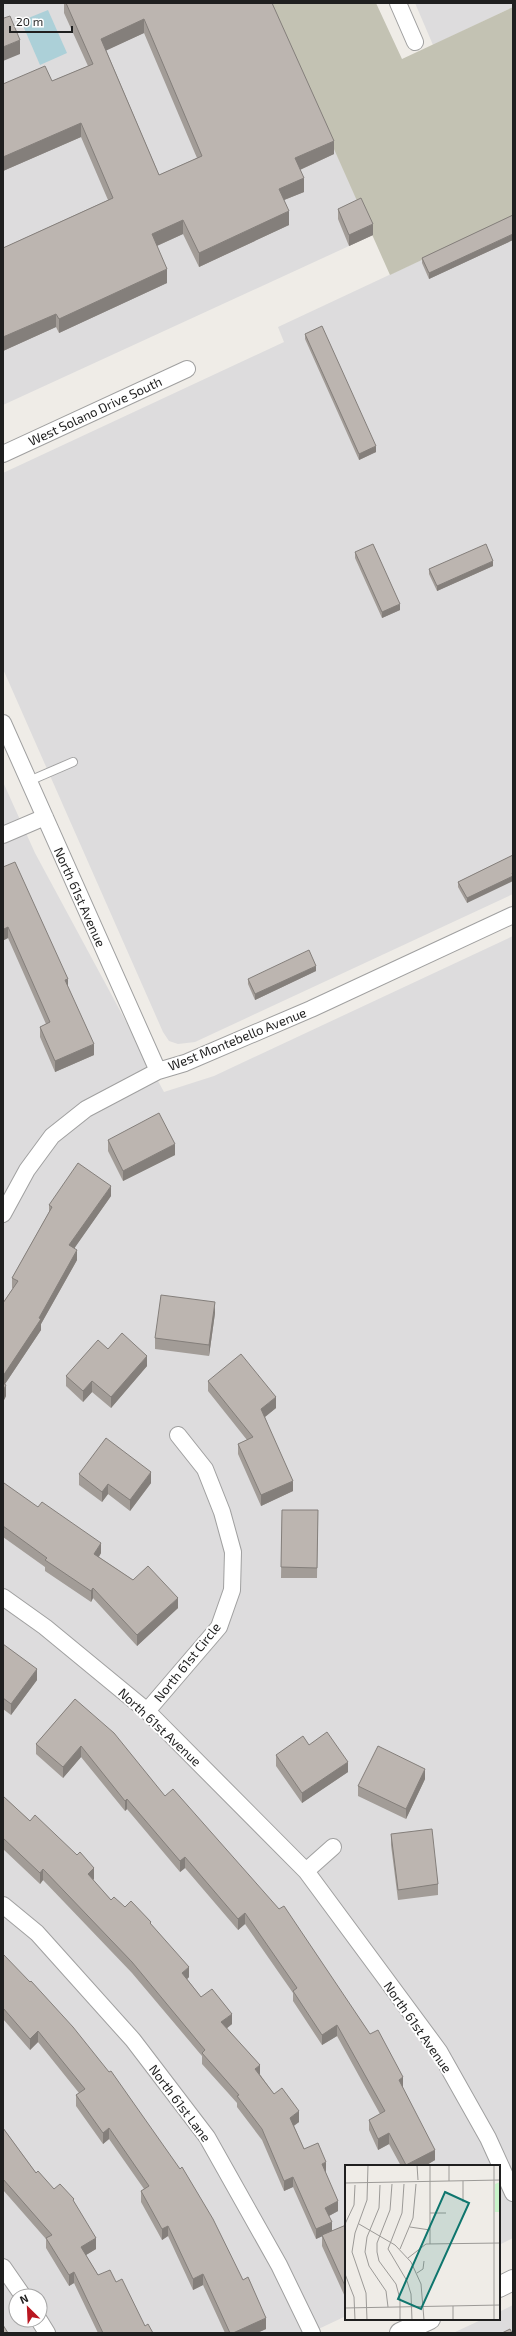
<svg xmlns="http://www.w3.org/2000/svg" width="516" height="2336" viewBox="0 0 516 2336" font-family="'Exo 2',sans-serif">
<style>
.residential{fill:#dddcdd;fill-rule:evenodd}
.construction{fill:#c3c2b3}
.water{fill:#acd0d8}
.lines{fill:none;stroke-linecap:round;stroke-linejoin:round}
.service-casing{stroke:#a0a0a0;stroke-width:10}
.minor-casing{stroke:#a0a0a0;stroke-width:18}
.tertiary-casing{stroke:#a0a0a0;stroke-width:22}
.service{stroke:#fff;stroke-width:8}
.minor{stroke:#fff;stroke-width:16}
.tertiary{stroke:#fff;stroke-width:20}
.wall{fill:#a29c97;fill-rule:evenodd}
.shaded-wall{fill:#847f7b}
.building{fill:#bcb5b0;stroke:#847f7b;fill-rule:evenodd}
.labels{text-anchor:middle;stroke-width:4;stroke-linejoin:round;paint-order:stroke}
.street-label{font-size:13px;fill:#1f1f1f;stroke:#fff}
.inset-road{fill:none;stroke:#9c9a97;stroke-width:1}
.view{fill:#0f766e;fill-opacity:0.15;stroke:#0f766e;stroke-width:2}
.inset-edge{fill:none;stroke:#1f1f1f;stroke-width:2}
</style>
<rect width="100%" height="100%" fill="#efece7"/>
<path class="residential" d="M3 3H269L373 235 3 405Z
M415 3H513V7L433 45Z
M513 217V894L195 1042 178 1044 169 1041 163 1032 3 669V473L284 342 278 327Z
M3 782 35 853 164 1092 214 1076 513 936V2238L499 2245V2166H346V2316L310 2333H3ZM16 2296H40V2320H16Z
M513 2305V2333H453L483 2319H499V2312Z"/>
<path class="construction" d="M269 3H376L402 59 513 7V217L390 275Z"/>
<path class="water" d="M48 10 67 53 40 65 21 21Z"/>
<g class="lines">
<defs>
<path id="service" d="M29 781 73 762"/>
<path id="minor" d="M398 3 415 42
M3 454 187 369
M3 723 158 1071
M3 835 45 817
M3 1214 27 1170 52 1136 86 1109 158 1071 185 1063 311 1009 513 915
M3 1597 45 1627 147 1711 306 1871 439 2051 488 2138 513 2193
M147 1711 219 1627 232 1590 233 1552 222 1512 205 1469 178 1435
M306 1871 333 1847
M3 1905 37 1933 133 2040 207 2137 279 2265 312 2333
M3 2267 23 2296
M39 2320 47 2333"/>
<path id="tertiary" d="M499 2287 513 2280
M400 2333 430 2319"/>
</defs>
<use href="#service" class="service-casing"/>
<use href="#minor" class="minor-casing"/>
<use href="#tertiary" class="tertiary-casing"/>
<use href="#service" class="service"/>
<use href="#minor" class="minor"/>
<use href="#tertiary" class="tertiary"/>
</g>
<path class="wall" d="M64 3H272L334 154 300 170 304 192 284 200 289 225 199 267 183 234 157 246 167 283 59 333 56 327 3 351V248L108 200 81 137 3 171V84L52 81 88 66 64 13ZM144 33 197 158 159 175 106 50Z
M338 209 373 235 349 246 338 219Z
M513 215V240L429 279 422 263V258Z
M305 334 376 452 359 460 305 339Z
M355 552 400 610 382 618 355 558Z
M493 566 437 591 429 574V569Z
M513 855 467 903 458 887V882Z
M3 867 68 987 94 1055 55 1072 40 1037V1027L46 1024 8 938 4 940 3 938Z
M316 971 255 1000 248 984V979Z
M108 1140 175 1155 123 1181 108 1151Z
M111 1196 74 1248 77 1260 41 1324V1330L5 1384 6 1396 3 1402V1303L13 1288H12V1278L49 1212V1205Z
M215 1313 209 1356 155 1349V1338Z
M108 1349 147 1366 111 1408 92 1392 83 1402 66 1386V1376Z
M208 1381 276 1408 265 1417 293 1491 261 1506 238 1454V1444L247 1440 208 1391Z
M79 1474 151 1483 130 1511 108 1494 102 1502 79 1485Z
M3 1485 101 1553 99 1557 133 1580 178 1608 137 1646 93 1598 91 1602 45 1571V1567L3 1537Z
M282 1510H318L317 1578H281Z
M3 1644 37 1680 11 1715 3 1709Z
M75 1699 403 2088 435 2160 425 2166H401L389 2144 378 2150 369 2130V2120L380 2114 337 2036 322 2045 293 2001V1993L245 1924 238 1930 185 1868 180 1872 127 1809 125 1811 81 1757 63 1778 36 1754V1744Z
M309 1745 348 1772 302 1803 276 1766V1755Z
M425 1779 406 1819 358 1796V1786Z
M3 1796 30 1821 94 1879 93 1880 111 1900 125 1907 151 1925 189 1977 187 1979 201 1997 232 2024 227 2028 274 2094 299 2122 294 2126 304 2149 326 2172V2173L338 2211 329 2216 332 2231 346 2225V2299L322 2246V2236L316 2239 293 2187 284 2191 262 2140 237 2107V2103L202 2064V2056L132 1973 43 1880 40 1884 3 1849Z
M391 1834 438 1884V1895L398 1900 391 1845Z
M3 1954 266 2329 257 2333H225L203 2285 193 2290 168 2236 162 2240 141 2202V2191L144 2189 109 2139 103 2144 76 2106V2095L79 2093 38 2042 30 2050 3 2019Z
M3 2128 36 2173 54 2189 74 2203 96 2249 86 2255 98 2275 116 2282 145 2326 153 2333H98L74 2283 69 2286 46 2248V2239L3 2190Z"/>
<path class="shaded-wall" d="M144 19V33L101 53V39Z
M20 40V54L3 61V47Z
M81 123V137L3 171V157Z
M334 141V154L295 172V158Z
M304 178V192L279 202V189Z
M289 211V225L199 267V253Z
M183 220V234L152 248V234Z
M373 224V235L349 246V235Z
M513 234V240L429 279V273Z
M167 269V283L59 333V319Z
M56 314V327L3 351V337Z
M376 446V452L359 460V454Z
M493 561V566L437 591V586Z
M400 604V610L382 618V612Z
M513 872V881L467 903V898Z
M8 927V938L4 940V929Z
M316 966V971L255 1000V994Z
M68 979V989L65 980Z
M94 1044V1055L55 1072V1061Z
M175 1144V1155L123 1181V1171Z
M111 1186V1196L69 1256V1245Z
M77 1250V1260L41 1324V1330L3 1387V1376L39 1318Z
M215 1302V1313L209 1356V1345Z
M147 1356V1366L111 1408V1397Z
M92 1381V1392L83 1402V1391Z
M6 1385V1396L3 1402V1391Z
M276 1397V1408L261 1420V1409Z
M151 1472V1483L130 1511V1500Z
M293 1481V1491L261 1506V1495Z
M108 1484V1494L102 1502V1492Z
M101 1543V1553L94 1564V1554Z
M93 1588V1598L91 1602V1591Z
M178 1598V1608L137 1646V1635Z
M37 1669V1680L11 1715V1704Z
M81 1746V1757L63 1778V1767Z
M348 1762V1772L302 1803V1793Z
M425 1769V1779L406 1819V1809Z
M127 1799V1809L125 1811V1801Z
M185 1857V1868L180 1872V1861Z
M94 1868V1879L88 1884V1874Z
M43 1869V1880L40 1884V1873Z
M245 1913V1924L238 1930V1919Z
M189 1967V1977L182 1984V1973Z
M232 2014V2024L221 2033V2022Z
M337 2025V2036L322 2045V2035Z
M38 2031V2042L30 2050V2039Z
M260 2065V2075L255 2069Z
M403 2077V2088L399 2090V2080Z
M299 2111V2122L290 2128V2118Z
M109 2128V2139L103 2144V2133Z
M389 2133V2144L378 2150V2139Z
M435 2150V2160L425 2166H406V2165Z
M326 2162V2172L322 2174V2164Z
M293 2177V2187L284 2191V2181Z
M338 2201V2211L325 2218V2208Z
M332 2222V2232L316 2239V2229Z
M168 2226V2236L162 2240V2229Z
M96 2238V2249L81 2258V2247Z
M74 2272V2283L69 2286V2275Z
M203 2274V2285L193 2290V2279Z
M266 2318V2329L257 2333H233Z"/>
<path class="building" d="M66 3H272L334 141 295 158 304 178 279 189 289 211 199 253 183 220 152 234 167 269 59 319 56 314 3 337V248L113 198 81 123 3 157V84L45 66 52 81 93 64ZM144 19 202 156 159 175 101 39Z
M10 16 20 40 3 47V17L4 18Z
M361 198 373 224 349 235 338 209Z
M513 215V234L429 273 422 258Z
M322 326 376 446 359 454 305 334Z
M373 544 400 604 382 612 355 552Z
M486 544 493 561 437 586 429 569Z
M513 855V872L512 873 513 876 467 898 458 882Z
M15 862 68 979 65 980 94 1044 55 1061 40 1027 50 1022 8 927 4 929 3 928V867Z
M309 950 316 966 255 994 248 979Z
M159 1113 175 1144 123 1171 108 1140Z
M78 1163 111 1186 69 1245 77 1250 39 1318 41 1319 3 1376V1303L18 1281 12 1278 52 1207 49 1205Z
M161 1295 215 1302 209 1345 155 1338Z
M122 1333 147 1356 111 1397 92 1381 83 1391 66 1376 98 1340 108 1349Z
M241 1354 276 1397 261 1409 293 1481 261 1495 238 1444 253 1437 208 1381Z
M3 1383 6 1385 3 1391Z
M106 1438 151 1472 130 1500 108 1484 102 1492 79 1474Z
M4 1483 38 1507 42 1502 101 1543 94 1554 133 1580 148 1566 178 1598 137 1635 93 1588 91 1591 45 1560 47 1558 3 1526V1485Z
M282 1510H318L317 1568 281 1567Z
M3 1644 37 1669 11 1704 3 1698Z
M75 1699 114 1733 165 1796 173 1789 279 1909 284 1906 370 2034 378 2030 403 2077 399 2080 435 2150 406 2165 389 2133 378 2139 369 2120 385 2111 337 2025 322 2035 293 1991 297 1988 245 1913 238 1919 185 1857 180 1861 127 1799 125 1801 81 1746 63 1767 36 1744Z
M327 1732 348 1762 302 1793 276 1755 303 1736 309 1745Z
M378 1746 425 1769 406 1809 358 1786Z
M3 1796 30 1821 35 1815 77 1855 80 1852 94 1868 88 1874 111 1900 114 1897 125 1907 131 1901 151 1922 150 1923 189 1967 182 1973 201 1997 212 1989 232 2014 221 2022 260 2065 255 2069 274 2094 282 2088 299 2111 290 2118 304 2149 318 2143 326 2162 322 2164 338 2201 325 2208 332 2222 316 2229 293 2177 284 2181 262 2129 237 2096 239 2095 202 2053 205 2050 132 1962 43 1869 40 1873 3 1838Z
M432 1829 438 1884 398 1890 391 1834Z
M3 1954 30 1982 31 1981 73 2027 109 2072 111 2071 180 2169 182 2167 213 2219 243 2280 248 2277 266 2318 233 2333H230L203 2274 193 2279 168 2226 162 2229 141 2191 149 2186 109 2128 103 2133 76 2095 85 2089 38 2031 30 2039 3 2008Z
M3 2128 36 2173 38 2171 54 2189 60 2184 74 2199 73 2200 96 2238 81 2247 98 2275 110 2270 116 2282 122 2279 145 2326 148 2324 153 2333H103L74 2272 69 2275 46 2238 52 2235 3 2179Z
M346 2225V2288L322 2235Z
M3 2325 8 2333H3Z
M510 2329 512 2333H502Z"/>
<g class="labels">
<g class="street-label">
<text transform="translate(95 411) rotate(-25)" y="5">West Solano Drive South</text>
<text transform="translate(80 897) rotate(66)" y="5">North 61st Avenue</text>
<text transform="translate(237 1039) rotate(-22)" y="5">West Montebello Avenue</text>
<text transform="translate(187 1662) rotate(-51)" y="5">North 61st Circle</text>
<text transform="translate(160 1727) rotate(43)" y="5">North 61st Avenue</text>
<text transform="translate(418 2027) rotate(55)" y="5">North 61st Avenue</text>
<text transform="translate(180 2103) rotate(53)" y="5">North 61st Lane</text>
</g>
</g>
<g transform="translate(345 2165)">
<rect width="155" height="155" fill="#efece7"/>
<path d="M155 17V47H150V19Z" fill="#c9f4ca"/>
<path class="inset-road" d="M72 0 73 15M85 0V79M104 0V16M0 18 155 15M47 19 45 45 32 78V87L34 96 51 119 55 134V155M59 19 57 48 43 84 62 116 66 129 67 155M35 20 34 43 22 72 20 87 24 101 41 126 43 142M118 37V16M85 48H101M0 59 9 40 10 20M14 59 50 80 66 97 76 119 79 155M65 62 85 65M55 84 68 53 71 19M63 93 81 79 155 78M72 108 78 104 79 96M0 109 9 132 10 155M0 143 155 140M22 155 21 128 7 87 10 68 22 35 23 0M108 155V141M149 155V0"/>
<path class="view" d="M100 27 124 38 76 144 53 134Z"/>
<rect width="155" height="155" class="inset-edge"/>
</g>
<rect width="516" height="2336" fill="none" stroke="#1f1f1f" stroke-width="8"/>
<g transform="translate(28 2308) rotate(336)"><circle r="19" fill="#ffffff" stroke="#a5a5a5"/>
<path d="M0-3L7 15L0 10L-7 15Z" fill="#b91620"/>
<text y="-6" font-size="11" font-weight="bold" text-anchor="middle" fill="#1f1f1f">N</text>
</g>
<path d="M10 26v6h62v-6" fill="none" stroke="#1f1f1f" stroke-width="2"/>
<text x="16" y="26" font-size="12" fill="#1f1f1f" stroke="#ffffff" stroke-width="3" paint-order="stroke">20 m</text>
</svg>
